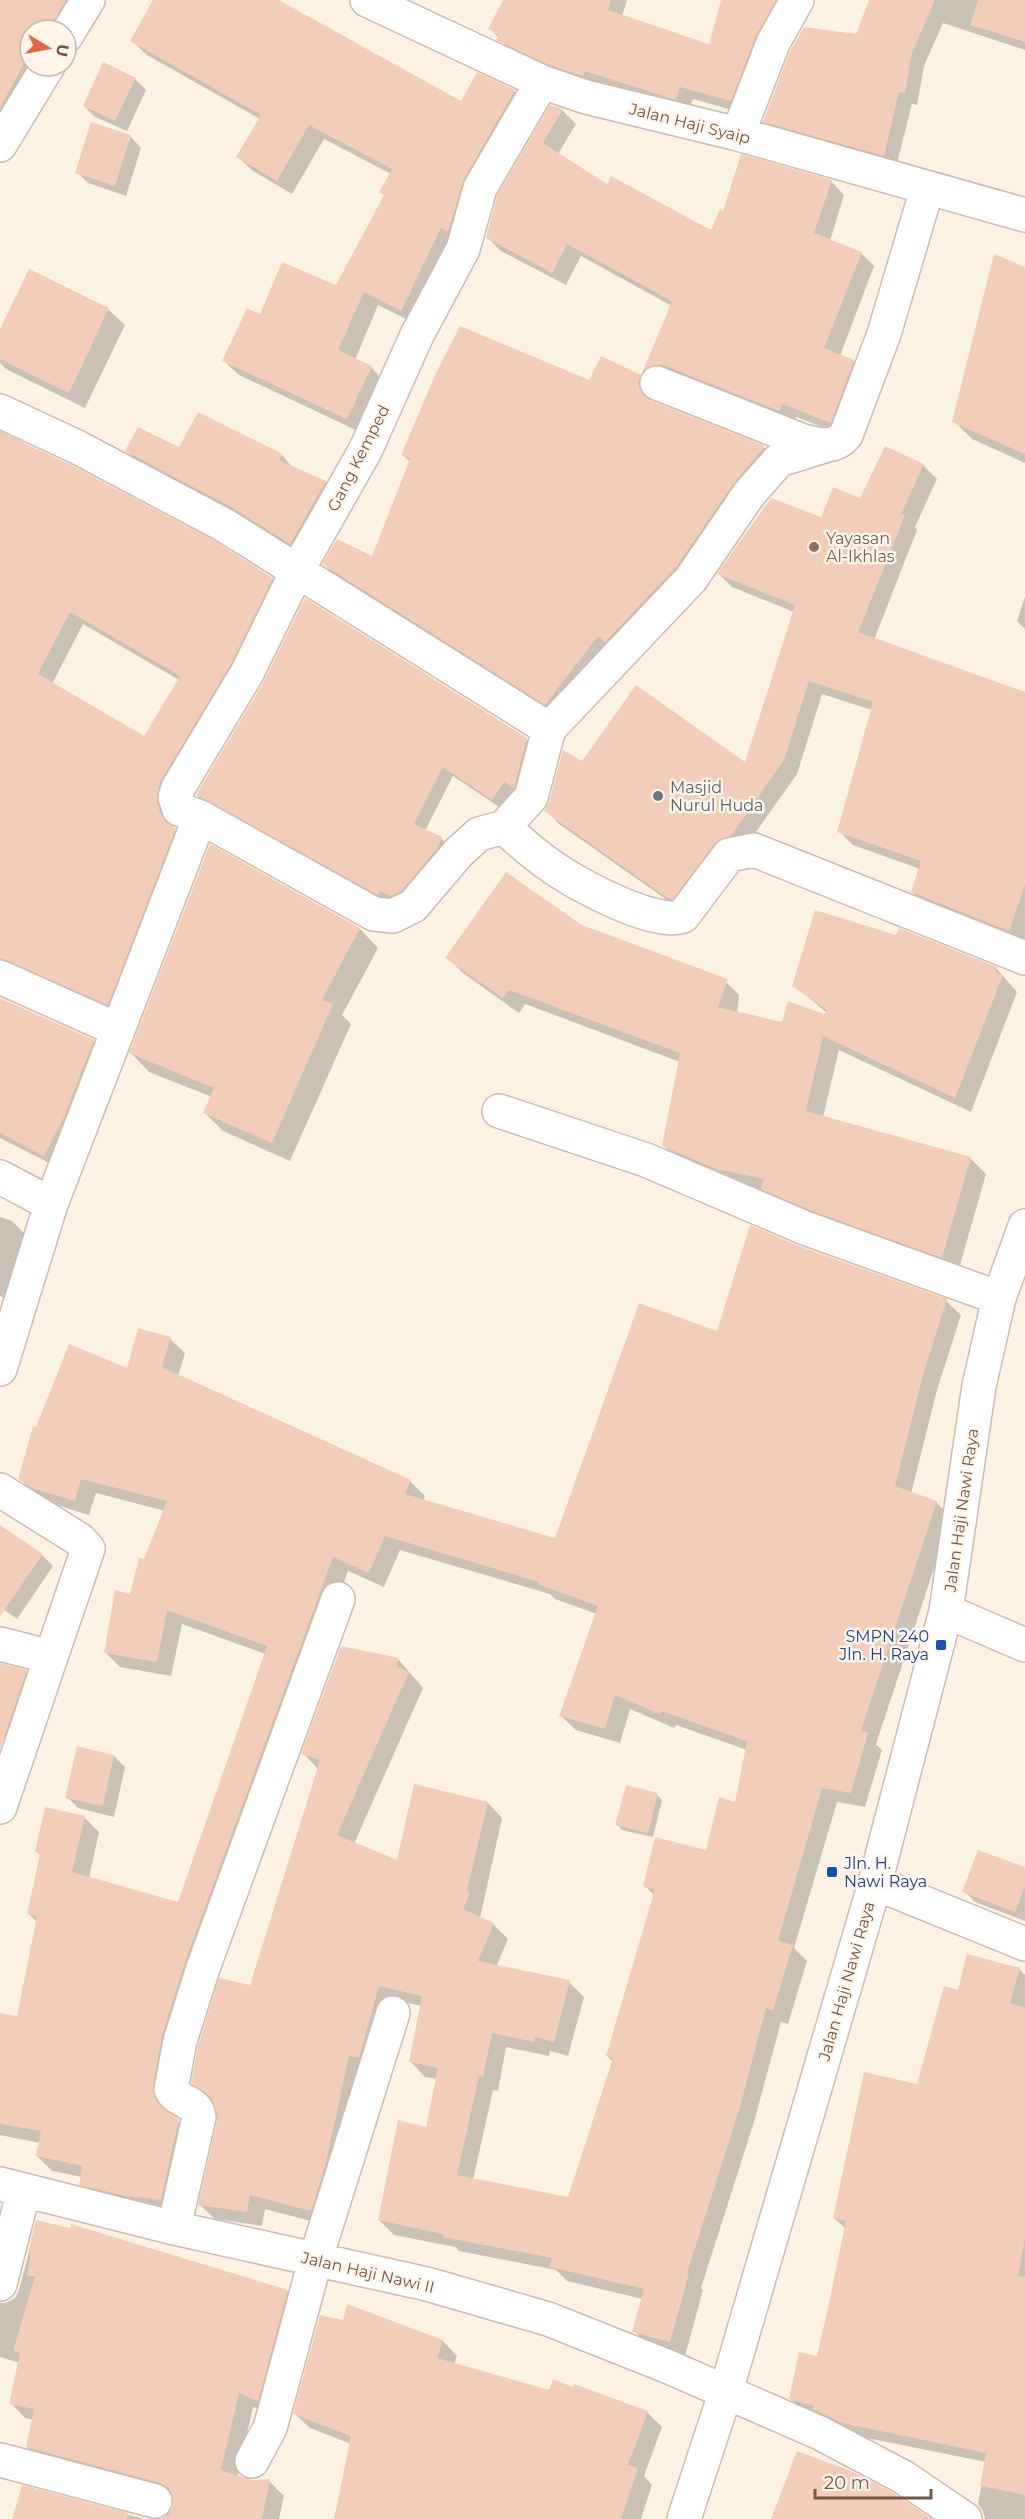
<svg xmlns="http://www.w3.org/2000/svg" width="1025" height="2519" viewBox="0 0 1025 2519" font-family="Montserrat,sans-serif">
<style>
.shadow{fill:#0003;fill-rule:evenodd}
.building{fill:#f2ceba;fill-rule:evenodd}
.lines{fill:none;stroke-linecap:round;stroke-linejoin:round}
.minor-casing{stroke:#d0bbad;stroke-width:36}
.minor{stroke:#fff;stroke-width:33}
.education-dot{fill:#8d6e63;stroke:#fff6e9;stroke-width:2}
.worship-dot{fill:#6b7280;stroke:#fff6e9;stroke-width:2}
.transit-dot{fill:#1a4fb4;stroke:#fff6e9;stroke-width:2}
.labels{text-anchor:middle;stroke-width:5;stroke-linejoin:round;paint-order:stroke}
.street-label{font-size:16px;fill:#745749;stroke:#fff6e9}
.education-label{font-size:16px;fill:#785e54;stroke:#fff6e9;text-anchor:start}
.worship-label{font-size:16px;fill:#5b616d;stroke:#fff6e9;text-anchor:start}
.transit-label{font-size:16px;fill:#164399;stroke:#fff6e9;text-anchor:end}
</style>
<rect width="100%" height="100%" fill="#fcf2e3"/>
<path class="shadow" d="M0 0H89L66 30H30V66L0 130Z
M155 0H277L461 103 478 74 515 92 529 106 416 324 378 305 355 360 371 367 385 382 362 433 239 375 224 361 260 316 336 287 385 196 391 174 324 139 292 194 253 171 238 157 260 119 147 55 132 41Z
M505 0H627L622 16 710 46 723 0H797L743 113 693 99 688 111 596 88 511 52 490 28Z
M871 0H1025V50L943 23 924 66 917 105 912 104 896 167 777 134 765 121 857 36Z
M135 79 146 90 127 131 95 117 84 106Z
M551 106 562 110 576 124 558 154 608 186 712 232 724 213 831 181 844 195 830 241 861 253 874 266 840 356 853 361 867 375 844 435 796 417 793 424 656 386 643 373 672 306 581 256 566 285 501 251 487 237Z
M130 136 141 148 126 196 88 183 77 172Z
M1025 268V463L972 439 954 421Z
M30 271 108 309 125 325 85 408 6 369 0 363V332Z
M640 376 650 386V402L765 448 774 457 556 714 334 574 324 564 373 558 410 462 403 455 590 382Z
M0 431 68 465 272 579 285 592 169 816 173 828 188 842 120 1016 0 976ZM83 624 179 680 144 738 52 684Z
M179 449 282 455 292 467 325 482 336 493 301 554 245 519 138 462 127 451Z
M923 465 937 479 915 527 917 530 874 640 1025 694V937L1023 944 926 906 913 892 920 869 853 845 839 831 872 710 822 694 797 774 744 849 684 912 559 824 546 810 583 763 746 765 794 612 732 587 719 574Z
M1025 597V629L1017 621Z
M526 739 537 749 524 797 502 809 453 776 425 831 441 838 452 848 446 860 388 904 207 805 197 795Z
M211 846 360 929 378 948 342 1015 351 1024 290 1161 223 1131 205 1113 212 1097 149 1072 131 1053Z
M581 926 723 979 739 995 737 1013 783 1023 825 1016 827 1013 794 985 996 968 1017 992 971 1112 839 1050 823 1117 970 1158 986 1174 958 1272 778 1204 765 1191 733 1185 679 1162 664 1146 680 1062 525 1004 519 1013 463 973 447 957Z
M0 999 93 1041 106 1054 57 1167 0 1138Z
M0 1217 12 1221 25 1234 4 1298 0 1296Z
M798 1247 946 1301 961 1315 937 1390 911 1494 936 1502 951 1517 876 1744 882 1750 865 1807 837 1802 794 1948 807 1961 788 2024 781 2022 754 2122 701 2288 703 2290 685 2356 649 2346 634 2331 643 2299 567 2281 556 2270 459 2251 455 2247 394 2235 379 2220 427 2128 437 2079 425 2077 411 2062 422 2006 394 2000 326 2225 265 2209 262 2226 215 2219 200 2205 219 2121 215 2103 193 2083 251 1987 318 1769 303 1753 398 1659 423 1688 354 1844 398 1862 488 1803 502 1818 480 1918 493 1924 508 1939 496 1967 569 1982 584 1997 568 2056 550 2051 549 2056 506 2047 498 2091 493 2090 473 2180 569 2199 614 2062 607 2056 655 1896 645 1886 707 1852 736 1803 747 1750 676 1725 674 1728 630 1709 620 1743 576 1730 561 1716 597 1614 555 1599 550 1594 400 1550 384 1587 348 1571 199 1978 167 2101 171 2115 193 2136 175 2215 95 2199 80 2184 82 2177 52 2171 37 2156 40 2143 0 2135V2021L18 2018 38 1923 28 1913 41 1856 37 1852 85 1818 99 1832 89 1878 179 1904 266 1654 182 1624 171 1676 120 1667 105 1652 165 1511 96 1493 89 1515 50 1503 35 1494 20 1479 37 1428 128 1370 170 1339 185 1353 178 1376 410 1481 425 1496 423 1501 556 1540 718 1333Z
M0 1526 42 1555 53 1566 17 1619 0 1607Z
M0 1665 26 1672 41 1686 22 1741 0 1736Z
M114 1756 125 1767 114 1817 78 1808 67 1797Z
M657 1795 662 1800 653 1837 622 1830 617 1824Z
M1025 1869V1921L975 1902 964 1891Z
M1019 1969 1025 1975V2519H985L983 2511 978 2504 986 2462 857 2436 804 2412 791 2399 818 2357 846 2229 834 2218 918 2086 959 1991Z
M37 2222 287 2291 302 2306 273 2414 253 2407 237 2477 252 2481H269L284 2496 279 2519H163L174 2507V2497L42 2462 27 2447 33 2420 25 2418 11 2403 20 2363 0 2357V2303H6L15 2298 19 2290Z
M443 2341 457 2356 454 2364 550 2392 647 2412 662 2427 644 2476 652 2485 641 2519H335L351 2444 310 2428 295 2414Z
M23 2487 144 2519H14Z"/>
<path class="building" d="M0 0H66L49 30H30V52L0 108Z
M153 0H279L461 101 477 72 515 90 464 179 449 228 447 232 441 228 401 311 364 292 338 350 372 366 347 419 222 361 247 308 260 314 282 262 336 285 384 195 379 192 392 169 309 125 277 181 236 157 261 115 130 41Z
M503 0H611L608 10 709 44 721 0H776L756 36 731 101 680 87 676 100 585 71 583 76 549 65 496 40 499 35 488 29Z
M869 0H935L912 53 905 93 899 92 884 156 763 122 790 51 804 27 856 34Z
M978 0H1025V42L970 25Z
M103 62 136 78 115 121 83 106Z
M550 105 563 109 543 143 607 184 611 176 711 230 720 209 723 211 741 154 832 180 814 233 862 252 824 348 854 360 831 423 782 404 779 411 663 365H654L642 373 672 301 567 244 552 273 486 238 497 195Z
M91 122 131 135 115 186 75 173Z
M994 254 1025 267V454L952 422Z
M29 269 109 308 69 393 0 359V329Z
M460 326 589 380 601 356 641 375 639 386 642 394 650 400 765 446 734 483 676 567 605 642 598 636 545 705 322 564 337 539 372 556 410 459 401 455 436 373Z
M198 412 283 454 279 460 326 481 290 544 233 508 125 451 138 427 179 447Z
M0 432 69 464 215 541 273 578 231 664 160 782 157 802 161 815 166 822 176 828 108 1005 0 959ZM70 612 180 676 144 736 38 674Z
M885 446 924 464 901 514 905 515 858 632 1025 692V885L1009 931 911 892 921 861 837 832 873 702 809 681 784 760 731 836 714 844 673 899H669L544 811 549 802 563 750 582 761 636 685 745 762 795 605 717 574 771 498 821 517 833 487 860 498Z
M305 598 527 738 514 788 504 782 492 800 443 767 414 824 442 837 436 850 401 891 391 896 380 891 378 895 196 795 263 683Z
M210 844 360 928 322 1000 333 1004 272 1143 203 1113 214 1088 129 1053Z
M506 872 582 925 728 979 718 1007 782 1022 788 1001 824 1014 827 1010 792 986 815 910 896 935 899 928 997 967 995 972 1003 975 955 1098 823 1036 806 1111 971 1157 942 1258 812 1211 761 1189 764 1179 716 1169 662 1146 680 1053 509 990 503 998 445 958Z
M0 998 94 1040 64 1117 44 1156 0 1133Z
M750 1225 799 1246 947 1299 923 1375 895 1486 937 1501 861 1731 868 1733 851 1793 822 1788 778 1941 793 1945 773 2010 766 2008 740 2107 687 2273 689 2274 670 2342 632 2332 644 2289 550 2267 552 2258 443 2237V2234L378 2220 398 2120 426 2127 438 2068 409 2062 422 1996 379 1986 359 2058 349 2056 325 2167 311 2211 250 2195 247 2212 198 2205 217 2121 216 2107 210 2097 191 2083 198 2046 219 1978 250 1985 320 1760 301 1754 341 1646 399 1658 397 1667 409 1672 337 1835 397 1860 414 1784 488 1802 467 1891 470 1892 463 1909 494 1923 478 1961 570 1980 554 2042 535 2037 534 2042 492 2033 483 2077 479 2076 457 2175 568 2197 613 2058 606 2056 655 1889 643 1887 655 1837 706 1850 719 1797 735 1802 747 1741 661 1711 660 1714 615 1695 605 1729 559 1716 598 1606 538 1584 539 1582 385 1536 369 1573 333 1557 185 1962 162 2036 153 2086 158 2103 179 2119 161 2200 125 2196 79 2185 82 2166 36 2156 41 2131 0 2124V2013L17 2016 37 1916 27 1914 40 1854 35 1852 45 1807 85 1816 72 1872 178 1902 267 1646 167 1610 157 1662 104 1653 115 1590 130 1594 139 1558 144 1559 167 1501 81 1479 75 1501 34 1489 18 1479 33 1426 36 1427 69 1344 127 1368 138 1328 171 1337 162 1367 411 1480 405 1494 555 1538 639 1303 717 1331Z
M0 1525 43 1554 0 1616Z
M0 1663 27 1670 0 1749Z
M77 1746 114 1755 103 1806 65 1798Z
M626 1785 658 1793 648 1833 615 1825Z
M978 1850 1025 1867V1886L1015 1912 962 1892Z
M967 1954 1020 1968 1010 2003 1025 2008V2238L1018 2276 1025 2277V2495L980 2486 986 2453 842 2423 813 2409 814 2406 789 2399 799 2352 817 2356 828 2308 846 2221 833 2218 864 2072 917 2084 944 1986 958 1990Z
M36 2220 70 2228 71 2224 288 2290 258 2401 239 2393 221 2470 252 2480 270 2479 262 2519H161L169 2514 173 2506V2497L169 2488 160 2483 26 2447 34 2409 9 2404 20 2353 13 2351 35 2276H27L31 2252H28Z
M347 2304 443 2340 437 2358 549 2390 553 2379 573 2387 574 2384 648 2411 628 2465 638 2468 621 2519H334L351 2436 293 2414 320 2315 343 2320Z
M797 2451 851 2471 893 2493 932 2519H771Z
M22 2485 128 2513 127 2519H12Z"/>
<g class="lines">
<defs>
<path id="minor" d="M367 0 542 82 586 97 738 134 1025 215
M66 36 88 0
M738 134 773 43 797 0
M0 145 48 66
M657 383 803 441C819 445 834 449 846 435L884 334 927 189
M0 411 77 447 224 525 549 729 531 797 504 827 479 834 459 852 413 906 393 916 374 914 200 817 51 1204 0 1369
M549 729 691 579 749 494 779 460 824 446
M200 817 179 809 175 797 178 788 247 673 298 569 365 451 417 335 463 249 480 188 542 82
M504 827C520 842 536 856 554 868 578 885 656 927 683 916L729 855 754 850 1025 958
M0 977 116 1029
M499 1111 646 1160 805 1228 999 1298
M0 1177 51 1204
M0 1490 80 1540 88 1549 51 1657
M946 1611 1025 1645
M0 1644 51 1657 0 1807
M875 1883 1025 1944
M0 2184 174 2228 427 2284 548 2319 669 2367 820 2433 903 2477 965 2519
M174 2228 199 2117C198 2101 176 2102 171 2089L180 2041 203 1968 338 1599
M0 2284 24 2190
M0 2460 155 2501
M252 2461 270 2428 315 2261 393 2013
M684 2519 726 2391 875 1883 946 1611 979 1386 999 1298 1025 1226"/>
</defs>
<use href="#minor" class="minor-casing"/>
<use href="#minor" class="minor"/>
</g>
<circle class="education-dot" cx="814" cy="547" r="6"/>
<circle class="worship-dot" cx="658" cy="796" r="6"/>
<g class="transit-dot">
<rect x="935" y="1639" width="12" height="12" rx="3"/>
<rect x="826" y="1866" width="12" height="12" rx="3"/>
</g>
<g class="labels">
<g class="street-label">
<text transform="translate(690 123) rotate(14)" y="6">Jalan Haji Syaip</text>
<text transform="translate(358 458) rotate(-63)" y="6">Gang Kemped</text>
<text transform="translate(961 1510) rotate(-82)" y="6">Jalan Haji Nawi Raya</text>
<text transform="translate(846 1981) rotate(-74)" y="6">Jalan Haji Nawi Raya</text>
<text transform="translate(368 2272) rotate(13)" y="6">Jalan Haji Nawi II</text>
</g>
<g class="education-label">
<text x="826" y="544">Yayasan<tspan x="826" dy="18">Al-Ikhlas</tspan></text>
</g>
<g class="worship-label">
<text x="670" y="793">Masjid<tspan x="670" dy="18">Nurul Huda</tspan></text>
</g>
<g class="transit-label">
<text x="929" y="1642">SMPN 240<tspan x="929" dy="18">Jln. H. Raya</tspan></text>
<text x="844" y="1869" text-anchor="start">Jln. H.<tspan x="844" dy="18">Nawi Raya</tspan></text>
</g>
</g>
<g transform="translate(48 48) rotate(100)"><circle r="28" fill="#fff6e9" stroke="#c7b6a9" stroke-width="1.5"/>
<path d="M0-4.5L10 22L0 15L-10 22Z" fill="#e76547"/>
<text y="-9" font-size="16" font-weight="bold" text-anchor="middle" fill="#745749">U</text>
</g>
<path d="M815 2489v9h116v-9" fill="none" stroke="#745749" stroke-width="3"/>
<text x="824" y="2489" font-size="18" fill="#745749" stroke="#fff6e9" stroke-width="4.5" paint-order="stroke">20 m</text>
</svg>
